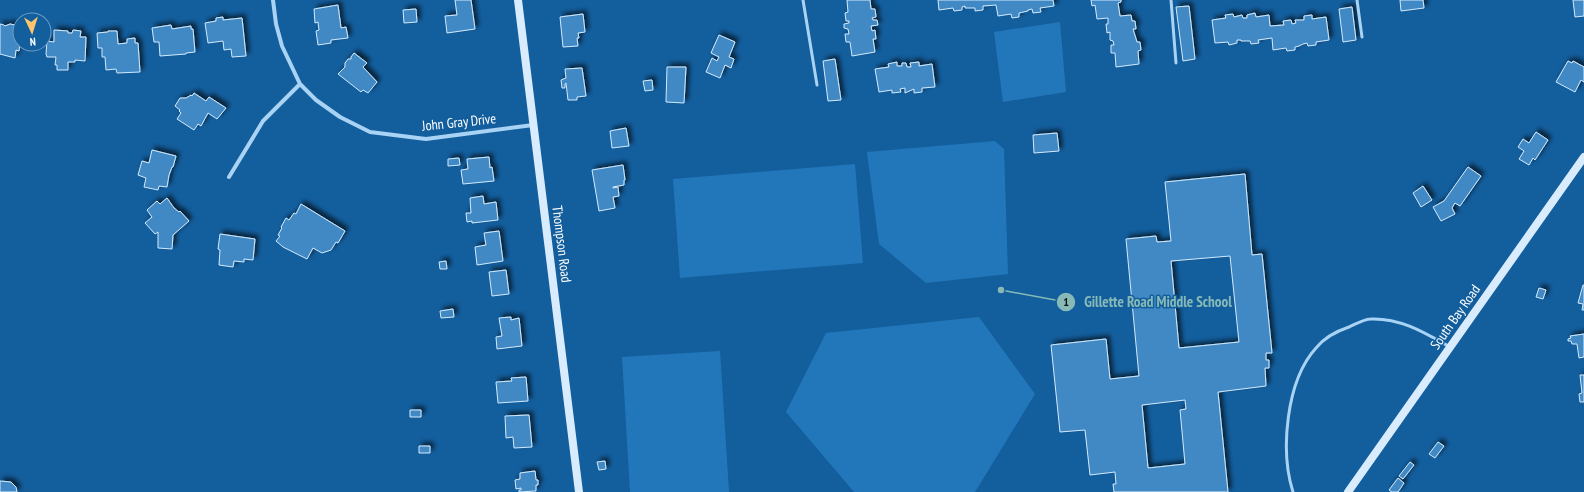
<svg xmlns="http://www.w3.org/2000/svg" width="1584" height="492" viewBox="0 0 1584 492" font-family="'PT Sans Narrow',sans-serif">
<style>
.green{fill:#2277ba}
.building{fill:#4089c5;stroke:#d2eafd;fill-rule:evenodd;filter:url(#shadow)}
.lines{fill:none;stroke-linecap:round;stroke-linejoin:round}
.lane{stroke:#a9d3f4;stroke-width:3}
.street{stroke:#a9d3f4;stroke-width:4}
.secondary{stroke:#d9ecfd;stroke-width:8}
.labels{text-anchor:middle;stroke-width:3;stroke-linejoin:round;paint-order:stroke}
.street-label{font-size:14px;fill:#fff;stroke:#135e9d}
.leader{fill:none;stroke:#87bab6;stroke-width:1.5}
.callout-dot{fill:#87bab6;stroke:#135e9d;stroke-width:1.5}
.mark-label{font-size:12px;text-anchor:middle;font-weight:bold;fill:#111}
.callout-label{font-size:15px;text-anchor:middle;font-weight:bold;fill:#87bab6;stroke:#135e9d;stroke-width:3;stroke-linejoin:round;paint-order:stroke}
</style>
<defs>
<filter id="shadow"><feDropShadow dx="3.5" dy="-3.5" stdDeviation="2" flood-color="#0009"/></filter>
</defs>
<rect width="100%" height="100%" fill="#135e9d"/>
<path class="green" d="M1060 22 1066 92 1003 102 994 32Z
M995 141 1004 149 1008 274 926 283 879 244 867 152Z
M855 164 863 263 680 278 673 179Z
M979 317 1035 394 975 492H854L786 412 826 333Z
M720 351 729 492H630L622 357Z"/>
<path class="building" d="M455 0H471L475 29 447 33 445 16 457 15Z
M847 0H870L871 9H875L876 17 872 18 873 20H877L878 25 871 26 872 31 875 30 876 39H873L875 52 852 56 850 42H846L845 34H849L848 29 844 28V24L849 23V21H846L845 13 848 12Z
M938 0H1053L1054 6 1040 8 1041 12 1033 13 1032 9 1028 10V11L1019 13V17L1012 18 1011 14 998 16 996 5 983 6V10L975 11V8H965V6L962 7V10L954 11 953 8 939 10Z
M1091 0H1121V2L1118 3 1120 16 1131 15 1132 21H1135L1136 29H1133L1137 42H1140L1141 50 1138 51 1139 64 1116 67 1115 53H1111V45H1114L1113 41 1110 40V32L1107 33 1106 24H1108V18L1097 19 1095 5 1092 6Z
M1400 0H1423L1424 8 1401 11Z
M1573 0H1584V16L1575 17Z
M338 5 341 28 346 27 348 38 331 40V43L318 45 316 31 319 30 318 22 315 23 314 9Z
M1189 6 1195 59 1183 61 1176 7Z
M1352 7 1356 40 1343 42 1339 9Z
M416 9 417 22 404 23 403 10Z
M1255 13 1256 17 1269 15 1270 26 1284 25 1283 21 1291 20 1292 24 1296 23 1295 20H1304V16L1312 15V19L1326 17 1329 40 1316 42V45L1308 46 1307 43 1303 44 1299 46 1295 47V50L1287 51 1286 48 1273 50 1272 38 1258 40 1259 43 1251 44 1250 41H1241V40H1237V43L1229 45 1228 42 1215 43 1212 20 1226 18 1225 15 1233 14 1234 17 1242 15 1243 18H1247V15Z
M583 14 585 32 578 33 579 38H577L578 46 563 47 560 17Z
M223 17V20L242 18 246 56 232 57 231 49 224 50 223 41 208 43 205 23 216 21V18Z
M0 24 4 25 5 26 10 24 20 26V43L19 51 16 50 15 58 0 54Z
M171 25 172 29 191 26V29H193L195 52 186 53V54L160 56 159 42H154L152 28Z
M54 30 68 31V33H72L73 30 81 31 80 37H86L85 61 75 60V62H68V70H57V65H55L56 57H47L46 54 47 41 54 42Z
M108 31H117L118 44 127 43V39L135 38V43H138L140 72 117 73 116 69 106 70 105 57H102V48H98L97 33 108 32Z
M719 35 735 42 729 57 734 59 731 68 725 65 720 78 706 72 712 58 717 61 719 57 711 53Z
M354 53 367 63 363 67 377 82 368 93 363 90 361 92 338 74 345 67V63L348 59H351V57Z
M835 59 841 100 828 101 823 61Z
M1568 61 1572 63 1573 61 1584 67V82L1581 80 1575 92 1556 82Z
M897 62V66H902V63H906L907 67H911L910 63 919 62V66L932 64 935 87 922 88V92L914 93V89L905 93V88L900 89 901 92 892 93V90L879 92 875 69 889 67 888 64Z
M667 67H686L684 103 666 102Z
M582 68 586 96 577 97V100H568L566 83 565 84V88H562L561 80 566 78 565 69Z
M652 80 653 90 645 91 643 81Z
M194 93 206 101 209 97 226 108 217 119 208 113 201 126 198 124 194 130 177 119 181 113 179 111 180 110 175 106 180 98H186L191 95 192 96Z
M626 128 629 146 612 148 610 131Z
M1536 132 1548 140 1535 160 1533 158 1529 165 1519 159 1524 151 1518 147 1523 139 1529 143Z
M1057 133 1059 151 1034 153 1033 135Z
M152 150 176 156 173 167H172L169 175 167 187 159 186 158 190 144 187 146 178 138 175 142 161 149 163Z
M489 157 490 168 492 167 494 181 463 184 461 170 468 169 467 159Z
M459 158 460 165 448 166V159Z
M623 165 625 180H624V185L613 187V188L618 187 619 196 613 197 615 208 599 211 592 170Z
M1468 167 1481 176 1460 206 1455 203 1452 208 1455 214 1441 221 1433 207 1444 201Z
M1245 174 1252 255 1262 254 1272 353H1266V360H1269V368H1265L1266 386 1218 392 1228 492H1114L1113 484H1116L1115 472 1090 475 1085 430 1060 432 1051 345 1106 339 1110 379 1139 376 1126 239 1156 236 1157 242 1171 241 1165 182ZM1230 256 1239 342 1179 348 1171 261ZM1185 400 1186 409 1180 410 1185 464 1148 468 1142 405Z
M1423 186 1432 200 1421 207 1413 193Z
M483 196 484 204 496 202 498 220 472 223V221L467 222 466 213H471L470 198Z
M167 198 174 208 179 212 180 211 189 221 173 235 172 249 158 248V232L155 234 145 223 152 217 147 210 157 201 160 204Z
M301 204 345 231 338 243 336 242 331 250 322 253 313 248 307 259 283 247 276 241 280 236 278 235 282 228 281 227 286 218 289 220 294 213 296 214Z
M499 231 503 261 477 265 475 247 486 245 484 233Z
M220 234 255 239 253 260 244 259V262L234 261 233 267 219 265 220 250 218 249Z
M446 261 447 269H440L439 262Z
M506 270 509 294 492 296 489 272Z
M1583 285H1584V310H1582L1583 304 1578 303Z
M1539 288 1546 290 1543 299 1536 297Z
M453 309 454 317 441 318 440 311Z
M511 317V320L519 318 522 346 497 349 496 337 502 336 499 318Z
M1584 334V357L1579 358 1577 344H1572L1571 341H1568V339L1571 338 1570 336Z
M1580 375H1584V402H1580L1579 394 1582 393Z
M526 377 528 401 498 403 496 382 512 381 511 378Z
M410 410H421V417H410Z
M529 415 532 447 514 448 513 437 506 438 505 416Z
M1438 442 1444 446 1435 458 1429 454Z
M419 446H430V453H419Z
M605 461 606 469 599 470 597 462Z
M1410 462 1414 465 1403 479 1399 476Z
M535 471 536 480H538V485H536V491L519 492V490H521V488L516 489 515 480 520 479V473Z
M1398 478 1404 483 1398 492H1392L1389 490Z
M0 481 11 482 16 487 17 492H0Z"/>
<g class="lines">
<path class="lane" d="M803 0 817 85
M1171 0 1176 63
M1357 0 1362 37
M1293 492C1280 451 1286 381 1316 348 1324 338 1337 331 1349 327 1356 324 1364 319 1371 319 1401 318 1425 333 1450 347"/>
<path class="street" d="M273 0 276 24 282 46 300 84 316 100 340 117 370 132 426 139 533 125
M229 177 263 121 300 84"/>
<path class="secondary" d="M518 0 579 492
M1348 492 1584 157"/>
</g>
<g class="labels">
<g class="street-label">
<text transform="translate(459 122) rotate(-6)" y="5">John Gray Drive</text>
<text transform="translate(562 244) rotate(83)" y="5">Thompson Road</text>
<text transform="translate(1455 317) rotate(-55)" y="5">South Bay Road</text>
</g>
</g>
<path class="leader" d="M1001 290L1066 302"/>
<g class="callout-dot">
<circle cx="1001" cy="290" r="4"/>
<circle cx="1066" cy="302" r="10"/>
</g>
<g class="mark-label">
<text x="1066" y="306">1</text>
</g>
<g class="callout-label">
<text x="1158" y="307">Gillette Road Middle School</text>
</g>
<g transform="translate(32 32) rotate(176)"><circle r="19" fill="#135e9d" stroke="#719ec4"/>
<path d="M0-3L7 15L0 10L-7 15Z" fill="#ffc56c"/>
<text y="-6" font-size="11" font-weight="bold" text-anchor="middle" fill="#ffffff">N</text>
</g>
</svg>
